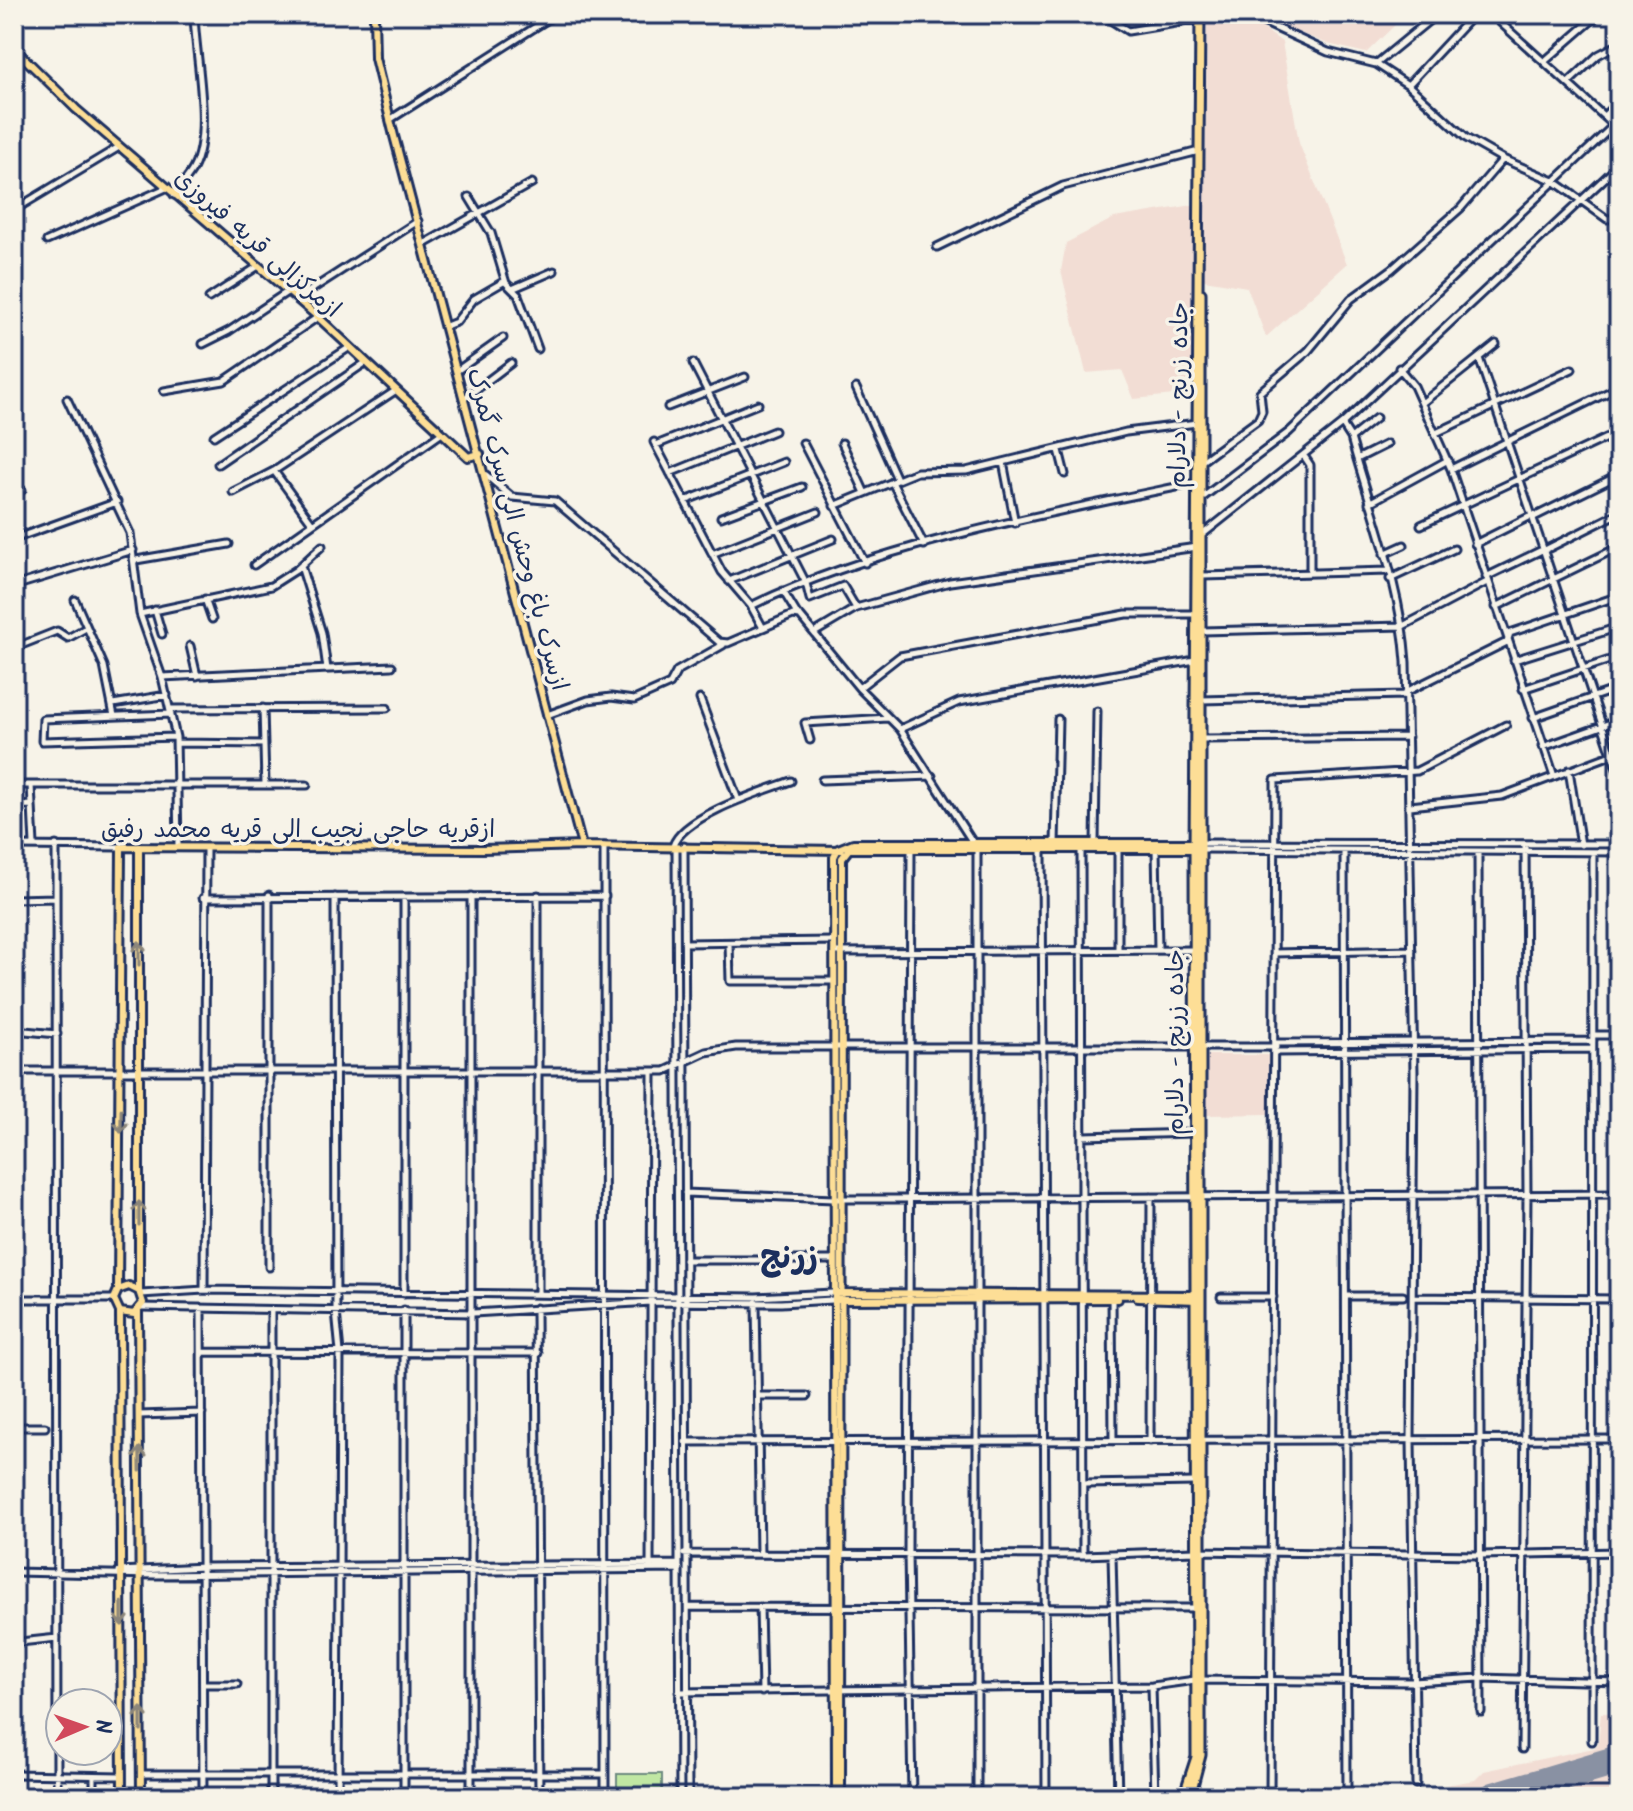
<svg xmlns="http://www.w3.org/2000/svg" width="1633" height="1811" viewBox="0 0 1633 1811" font-family="Kalam,'Playpen Sans Arabic',sans-serif">
<style>
.built{fill:#f2ddd4}
.green{fill:#c0e7a3;stroke:#6e8b80;stroke-width:2}
.lines{fill:none;stroke-linecap:round;stroke-linejoin:round}
.canal{stroke:#8bd8eb;stroke-width:5}
.runway{stroke:#8991a3;stroke-width:30}
.minor-casing{stroke:#1b2f5e;stroke-width:11}
.major-casing{stroke:#1b2f5e;stroke-width:12}
.highway-casing{stroke:#1b2f5e;stroke-width:13}
.minor{stroke:#f7f3e8;stroke-width:5}
.major{stroke:#fdde96;stroke-width:6}
.highway{stroke:#fdde96;stroke-width:7}
.oneway{stroke:#8c867a}
.labels{text-anchor:middle;stroke-width:7;stroke-linejoin:round;paint-order:stroke}
.street-label{font-size:24px;fill:#1b2f5e;stroke:#f7f3e8}
.district-label{font-size:32px;font-weight:bold;fill:#1b2f5e;stroke:#f7f3e8}
</style>
<rect width="100%" height="100%" fill="#f7f3e8"/>
<filter id="ink" filterUnits="userSpaceOnUse"><feTurbulence type="fractalNoise" baseFrequency=".0125" numOctaves="2"/><feDisplacementMap in="SourceGraphic" scale="16" xChannelSelector="R" yChannelSelector="G"/><feConvolveMatrix kernelMatrix="1 2 1 2 8 2 1 2 1" color-interpolation-filters="sRGB"/></filter>
<g filter="url(#ink)">
<path class="built" d="M1252 14H1389L1395 25 1366 53 1328 44Z
M1250 19 1282 42 1299 143 1347 264 1266 337 1247 287 1204 280 1207 20Z
M1193 205 1194 393 1134 399 1122 370 1086 373 1061 271 1066 243 1114 218Z
M1207 1055H1269V1114L1207 1115Z
M1601 1713H1619V1797H1420L1417 1790 1475 1780 1484 1771 1594 1748 1598 1744Z"/>
<path class="green" d="M617 1774H662V1797H617Z"/>
<g class="lines">
<path class="canal" d="M1619 268V278"/>
<path class="runway" d="M1494 1797 1619 1760"/>
<defs>
<path id="minor" d="M1101 14 1128 31 1200 19 1250 16 1328 52 1376 64 1408 85 1466 138 1503 159 1554 181 1607 219 1619 218
M1491 14 1619 130
M1545 61 1599 14
M1376 64 1437 14
M1568 83 1598 55 1619 44
M1408 85 1474 14
M1605 115 1619 101
M391 119 556 14
M174 195C180 186 188 178 193 169 213 132 195 57 194 14
M469 197 491 233 506 283 518 295 538 349
M14 210 119 147
M47 241 166 188
M424 244 532 183
M937 247 1063 186 1199 151
M512 289 554 271
M209 298 257 267
M297 299 418 221
M446 326 456 322 474 299 505 281
M203 344 229 331 287 292
M1479 358 1619 775
M693 363 806 583 810 599 843 586 856 608
M1399 368 1414 386 1451 469 1554 776
M458 370 503 338
M856 388 897 479
M164 391 224 381 318 317
M465 398 511 363
M67 399 130 533 140 614 162 677 176 737 178 846
M1422 403 1496 344
M668 407 745 377
M1342 424 1351 438C1371 511 1401 586 1406 662L1414 1072 1411 1440 1416 1784
M1436 433 1572 369
M214 436 350 347
M1351 438 1376 418
M654 442 722 572 751 606 763 628
M803 443 865 563
M842 443 865 493
M656 445 758 404
M1059 450 1065 474
M1304 456 1310 465V572
M1357 459 1387 444
M1202 461 1258 420 1262 411 1260 392 1308 351 1351 299 1392 269 1461 208 1503 159
M1003 462 1015 523
M218 464 365 363
M1451 469 1619 387
M274 471 312 523
M670 473 774 431
M486 475 512 497 555 501 719 642 728 643 793 615 800 616 859 688 900 729 977 849V1797
M892 482 924 545
M233 492 274 471 395 391
M14 493 22 490
M1202 498 1289 432 1614 125
M685 501 784 462
M1369 503 1448 460
M834 506 917 472 966 471 1126 432 1197 423
M721 517 802 487
M1534 517 1619 475
M1421 525 1619 432
M1202 535 1342 424 1619 165
M14 539 117 502
M1475 544 1533 515
M1545 550 1619 513
M712 554 818 512
M1384 554 1404 545
M136 560 229 544
M254 565 442 433
M301 566 322 633 327 669
M1202 576 1388 571
M1486 577 1544 549
M1390 579 1454 549
M729 581 833 539
M14 586 133 550
M783 591 797 614
M205 599 212 619
M75 600 104 666 114 716
M751 606C881 543 1054 512 1196 483
M1496 607 1619 547
M155 610 162 634
M140 614 271 586 296 570 322 546
M1202 631 1403 626 1487 582
M814 633 856 608 950 582 1197 547
M190 646 197 676
M14 648 57 631 68 638 86 628
M1514 660 1619 627
M162 677 392 666
M859 688 900 656 1126 614H1196
M1523 689 1619 657
M1406 692 1507 642 1510 633 1619 596
M700 699 738 800
M1201 700 1405 695
M113 704 167 695
M263 708 265 784
M170 709 387 708
M171 714 43 719 42 741 176 737
M547 715 588 700 611 697 634 700 670 684 677 671 723 645
M1533 718 1619 688
M900 729 959 702 1195 660
M1202 739 1408 737
M810 740 805 723 888 718
M177 743 264 744
M1543 747 1619 720
M1569 770 1581 845
M822 780 932 776
M14 785H307
M31 785 34 845
M14 806 32 805
M1410 806 1502 796 1619 752
M1095 843 1097 711
M1202 843 1619 844
M1055 844 1058 719
M56 845 57 1797
M14 846 121 847
M604 846 605 1797
M673 846C682 816 763 791 791 781
M684 846 688 1797
M676 847 680 1797
M911 849 908 1553 912 1797
M1042 849 1046 1797
M1081 849 1083 1555
M1118 849V949
M1156 849 1158 949
M1201 849 1619 852
M1344 852 1347 1797
M1478 852 1481 1712
M538 895V1294
M471 896V1797
M335 897 336 1311 340 1352 338 1797
M203 898 605 896
M14 899 56 898
M684 943 834 941
M729 943 730 981H834
M834 952 1197 950
M1274 953 1412 950
M14 1030 57 1034
M1593 1035H1619
M1276 1043 1593 1041
M1276 1052 1592 1049
M14 1071H665L706 1052 736 1047H1276
M1083 1136 1194 1133
M685 1193 834 1199 1619 1194
M685 1260H832
M269 1267V895
M204 1290 206 848
M404 1293V898
M141 1294 204 1290 756 1297 832 1293
M1112 1296 1113 1441
M1346 1296H1403
M1221 1297H1273
M1413 1297 1619 1299
M14 1299H114
M756 1302 760 1554
M141 1307 473 1313 651 1302 781 1303 832 1300
M536 1308 539 1797
M201 1309 203 1797
M404 1310V1790
M271 1312V1797
M202 1352 538 1353
M759 1396H807
M139 1415 202 1413
M14 1427H45
M1150 1441 1151 1197
M685 1442 1619 1439
M1085 1484 1195 1482
M684 1554 1083 1555 1195 1551 1480 1555 1619 1552
M1112 1555 1118 1797
M650 1566 652 1071
M119 1571 204 1567 679 1564
M14 1572 155 1575 680 1569
M687 1607 1195 1608
M760 1607 762 1692
M20 1642 57 1638
M203 1684H237
M1152 1686 1155 1797
M679 1692 1152 1686 1195 1680 1413 1682 1480 1678 1619 1682
M1592 1741 1593 852
M1522 1749 1527 1195 1525 844
M14 1774 121 1776
M141 1774H605
M94 1776V1797
M1270 1797 1275 780 1417 771 1506 725"/>
<path id="major" d="M374 14 375 58 394 136 582 846
M14 48 76 109 318 317 468 457 480 454
M118 1290 121 847 483 849 582 846 841 850
M139 1291 129 1286 118 1290 114 1299 120 1312 134 1314 143 1303 139 1291V847
M838 1293 1198 1295
M1138 1298 1198 1300
M838 1300 1118 1299
M138 1311 141 1797
M120 1312 122 1797
M836 1797 834 857 838 849 853 843H1198
M841 1797 842 858 849 849H1198"/>
<path id="highway" d="M1183 1797 1196 1757 1194 849 1200 14
M1190 1797 1201 1755V293"/>
</defs>
<use href="#minor" class="minor-casing"/>
<use href="#major" class="major-casing"/>
<use href="#highway" class="highway-casing"/>
<use href="#minor" class="minor"/>
<use href="#major" class="major"/>
<use href="#highway" class="highway"/>
</g>
<defs><path id="oneway-shaft" d="M-6 0H5M1.5-3L5.5 0L1.5 3" fill="none" stroke-width="1.6" stroke-linecap="round" stroke-linejoin="round" transform="scale(2)"/></defs>
<g class="oneway">
<use href="#oneway-shaft" transform="translate(139 953) rotate(-90)"/>
<use href="#oneway-shaft" transform="translate(121 1121) rotate(91)"/>
<use href="#oneway-shaft" transform="translate(139 1213) rotate(-90)"/>
<use href="#oneway-shaft" transform="translate(140 1459) rotate(-91)"/>
<use href="#oneway-shaft" transform="translate(122 1614) rotate(90)"/>
<use href="#oneway-shaft" transform="translate(141 1719) rotate(-90)"/>
</g>
</g>
<g class="labels">
<g class="street-label">
<text transform="translate(258 243) rotate(41)" y="8">ازمرکزالی قریه فیروزی</text>
<text transform="translate(1178 395) rotate(-89)" y="8">جاده زرنج - دلارام</text>
<text transform="translate(518 529) rotate(75)" y="8">ازسرک باغ وحش الی سرک گمرک</text>
<text x="298" y="837">ازقریه حاجی نجیب الی قریه محمد رفیق</text>
<text transform="translate(1175 1042) rotate(-90)" y="8">جاده زرنج - دلارام</text>
</g>
<g class="district-label">
<text x="789" y="1268">زرنج</text>
</g>
</g>
<rect width="1633" height="1811" fill="none" stroke="#f7f3e8" stroke-width="48"/>
<rect x="24" y="24" width="1585" height="1763" fill="none" stroke="#1b2f5e" stroke-width="3" filter="url(#ink)"/>
<g transform="translate(84 1727) rotate(88)"><circle r="38" fill="#f7f3e8" stroke="#9fa5b1" stroke-width="2"/>
<path d="M0-6L14 30L0 20L-14 30Z" fill="#d1495b"/>
<text y="-12" font-size="22" font-weight="bold" text-anchor="middle" fill="#1b2f5e">N</text>
</g>
</svg>
